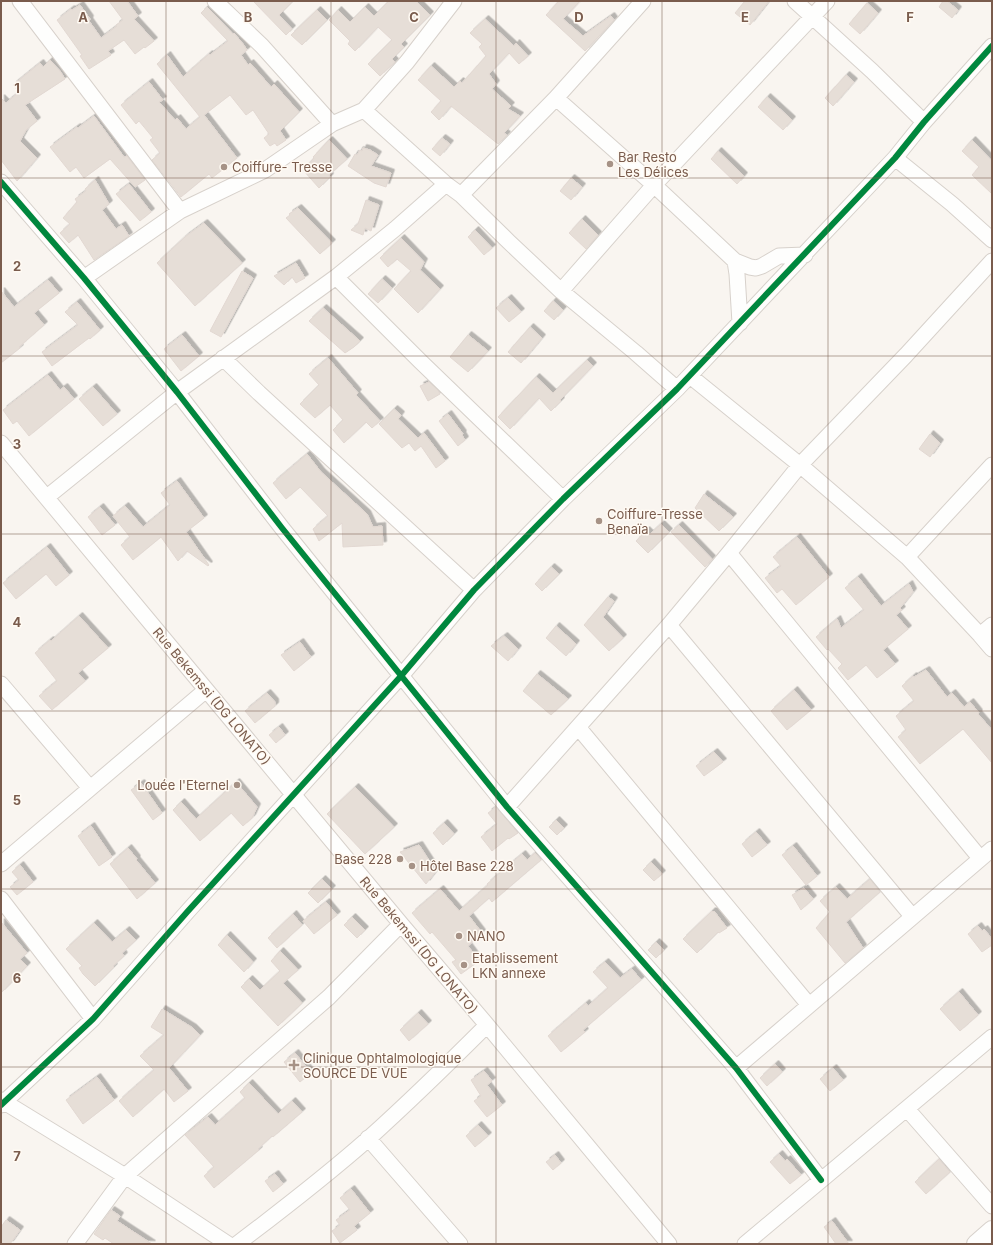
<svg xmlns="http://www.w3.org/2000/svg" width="993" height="1245" viewBox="0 0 993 1245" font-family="Inter,sans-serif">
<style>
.building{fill:#e6ded7;stroke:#e2d8d2;filter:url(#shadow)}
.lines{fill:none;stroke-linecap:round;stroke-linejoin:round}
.minor-casing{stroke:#d7d1cb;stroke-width:17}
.tertiary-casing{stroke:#d7d1cb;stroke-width:20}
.minor{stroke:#fefefd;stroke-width:15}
.tertiary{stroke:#fefefd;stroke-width:18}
.cycleway-casing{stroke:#fffaf3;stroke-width:8}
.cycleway{stroke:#00873e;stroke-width:6}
.grid{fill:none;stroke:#7a5c4d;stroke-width:1;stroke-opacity:0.55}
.poi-dot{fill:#a69286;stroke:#fffaf3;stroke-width:1.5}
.labels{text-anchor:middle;stroke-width:3;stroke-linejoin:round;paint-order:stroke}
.poi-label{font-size:13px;fill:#7a5c4d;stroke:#fffaf3;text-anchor:start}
.street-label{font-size:13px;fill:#7a5c4d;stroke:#fffaf3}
.grid-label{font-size:13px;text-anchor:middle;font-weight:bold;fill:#7a5c4d;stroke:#fffaf3;stroke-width:3;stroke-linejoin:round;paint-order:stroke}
</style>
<defs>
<filter id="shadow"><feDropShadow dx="3.5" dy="-3.5" stdDeviation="0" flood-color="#0004"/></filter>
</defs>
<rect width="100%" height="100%" fill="#f9f5f0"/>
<path class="building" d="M109 1H127L138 16 134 19 154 41 145 48 144 47 135 54 124 40 108 51 111 55 89 69 80 56 82 55 57 20 71 9 72 10 80 5 90 19 89 21 101 38 117 26 116 25 123 20Z
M253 1H293L279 15 292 29 286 35Z
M389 1H416L430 15 401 44 404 47 392 59 395 62 380 76 368 64 392 40 378 27 355 51 348 44 350 41 329 20 338 10 350 22 365 7 374 16Z
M559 1H580L563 19 583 36 611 16 614 20 585 51 546 15Z
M745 1H769L750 25 735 13Z
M943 1H947L958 10 952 18 939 7Z
M867 3 878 13 860 34 849 24Z
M207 7 233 34 234 33 243 44 247 50 241 55 248 65 250 63 271 87 274 84 299 112 280 131 286 140 277 146 275 143 270 146 264 138 269 134 253 110 246 115 230 95 204 115 237 158 212 178 209 174 181 197 152 160 160 153 150 140 153 138 139 121 136 124 121 105 149 82 163 100 159 102 175 120 177 118 186 129 200 117 157 64 167 55 183 77 209 54 210 55 228 41 201 13Z
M317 10 327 20 302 45 291 35Z
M485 19 514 46 516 43 528 56 519 64 509 53 489 74 496 84 492 89 511 106 508 109 520 116 504 133 507 135 498 144 451 106 439 120 431 112 441 101 418 80 431 66 454 87 460 81 462 83 486 56 479 47 482 44 470 33Z
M50 60 60 71 65 79 25 105 37 121 26 130 20 141 37 158 17 181 1 160V98L6 103 19 92 13 85 40 63 43 67Z
M846 75 854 82 833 106 825 98Z
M767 97 792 120 783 130 758 107Z
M94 116 124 157 127 156 145 180 135 187 110 159 84 178 76 167 70 172 50 147 77 127 78 128Z
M442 138 450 144 440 156 432 149Z
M329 140 347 159 329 175 330 177 319 188 303 170 314 158 313 157Z
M972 140 992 161V194L972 175 979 167 962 151Z
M363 148 370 150 378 155 371 166 391 173 386 187 374 183 348 166 355 154 357 155 360 150 362 151Z
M718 151 744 176 737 184 711 159Z
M571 178 582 187 571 200 560 191Z
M95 180 109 204 102 210 116 229 122 225 129 236 94 260 78 235 69 243 60 233 70 224 63 218 77 202 75 199 86 191 85 189Z
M129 184 151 212 140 221 116 194Z
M366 200 379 205 371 231 365 228 363 235 351 230 358 224Z
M298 208 332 243 320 254 286 218 290 215 289 214Z
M582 219 598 235 586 249 569 233Z
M204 223 242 263 195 306 157 263 185 237Z
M475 230 492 248 484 255 468 237Z
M401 238 424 262 420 270 440 289 418 313 394 289 411 271 397 259 388 267 380 258Z
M296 263 305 278 296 283 292 277 284 285 274 276Z
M242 271 253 278 221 337 210 331Z
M382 279 392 288 378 303 368 294Z
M48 280 59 293 34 313 44 325 19 347 20 348 1 363V291L14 307Z
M508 298 521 312 509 322 496 308Z
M553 301 563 310 554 320 544 311Z
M77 302 100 330 90 339 89 338 52 366 42 352 78 325 65 312Z
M323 308 360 341 354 347 345 353 309 321Z
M530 327 542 338 521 363 508 352Z
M182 335 199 356 181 371 164 349Z
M468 335 488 351 468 372 450 357Z
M328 358 358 393 356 395 380 421 372 428 366 422 344 443 333 430 343 420 330 405 315 418 300 404 319 385 309 374Z
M587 360 593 366 560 400 561 401 551 411 539 398 510 429 498 417 536 377 553 393Z
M48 375 60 390 64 387 74 399 29 436 17 421 13 424 3 410Z
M429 382 438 390 440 394 428 401 420 386Z
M93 387 117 414 103 426 79 399Z
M394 409 401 415 398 419 418 438 424 433 445 461 436 468 421 446 415 451 409 443 402 448 379 424Z
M448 414 463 434 462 435 465 440 458 446 439 421Z
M930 434 940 443 930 457 919 449Z
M307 454 321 472 367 514 373 527 382 526 383 545 343 547 342 523 319 541 313 529 328 516 300 487 286 499 273 483Z
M177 481 204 518 186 532 209 565 208 566 187 551 178 561 161 537 133 560 121 545 130 537 113 516 125 506 143 527 170 505 161 493Z
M704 494 733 517 719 531 695 508Z
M100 507 115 525 102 535 88 517Z
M661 524 669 532 648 553 636 541 646 530 650 534Z
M679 525 712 559 705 567 671 532Z
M797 537 829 577 796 605 782 589 777 593 765 578 781 566 773 557Z
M47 547 69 575 56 586 46 574 16 599 3 583Z
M551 567 559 574 542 591 535 584Z
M858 577 881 606 909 584 913 592 900 608 902 610 896 615 908 629 883 650 895 664 877 678 866 665 848 680 838 668 842 664 828 649 827 650 816 637 837 619 841 628 864 610 845 588Z
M608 597 614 601 603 617 623 638 609 651 584 625Z
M79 616 108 648 78 673 85 681 52 710 39 696 57 681 35 653 50 640 51 641Z
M556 626 576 644 566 656 546 638Z
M504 636 518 649 508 661 491 646Z
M300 642 311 657 294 671 281 655Z
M926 670 947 697 952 693 964 707 970 702 979 713 978 714 992 730V763L963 729 920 764 898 737 906 730 896 716 914 701 902 686 913 676 914 677Z
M537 674 568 699 551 715 523 691Z
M794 690 811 710 787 730 771 711Z
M267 693 275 702V706L255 723 245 711Z
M279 727 285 735 276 743 269 735Z
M714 752 723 762 704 776 696 766Z
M236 782 257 807 252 818 243 826 231 813 200 841 173 810 181 802 196 819Z
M141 783 162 813 153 820 131 790Z
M355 787 394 827 365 854 327 814Z
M496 807 518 833 509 839 508 838 492 851 481 837 497 824 488 813Z
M556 820 564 828 557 835 549 827Z
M444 823 454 834 443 845 433 833Z
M91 826 112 857 99 866 78 836Z
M756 832 767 845 752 857 742 844Z
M419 845 436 871 426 884 400 852Z
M793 846 817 876 806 885 782 855Z
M128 848 137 859 136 860 155 883 137 899 110 864Z
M535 853 541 860 492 902 489 898 469 916 482 933 468 946 479 961 461 974 452 962 456 960 432 932 430 934 412 913 440 889 459 911 488 885 487 884 522 854 527 860Z
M651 862 662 874 654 881 643 870Z
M20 865 33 882 17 895 10 887 19 880 12 872Z
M322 879 332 889 318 903 308 893Z
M870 879 880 892 846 922 863 948 845 963 816 928 830 912 820 901 836 887 847 899Z
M804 888 813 899 801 910 792 895Z
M326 902 337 915 314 934 303 921Z
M712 911 713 912 714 911 727 928 719 933 718 932 697 953 683 939Z
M293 914 302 925 277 948 268 938Z
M352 917 365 930 357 938 344 925Z
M1 922 27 953 20 959 27 966 1 993Z
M94 923 112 942 126 930 136 940 122 953 124 956 113 966 114 967 95 986 83 974 79 968 82 966 66 949Z
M978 926 982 931 984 929 992 939V945L982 952 968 934Z
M227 935 253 962 244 972 218 945Z
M656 942 664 950 656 958 648 950Z
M280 951 298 970 283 983 302 1003 278 1026 241 987 249 979 260 990 280 971 271 961Z
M605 962 620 978 632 969 641 980 583 1030 585 1032 561 1052 548 1036 586 1003 588 1006 608 988 593 972Z
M959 992 978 1015 960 1031 940 1009Z
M162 1009 193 1028 200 1035 169 1068 188 1091 174 1102 164 1089 133 1117 119 1101 154 1070 140 1056 164 1035 151 1027Z
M418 1013 428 1024 409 1041 400 1030Z
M295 1053 311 1073 300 1082 284 1062Z
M775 1064 782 1072 767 1086 760 1078Z
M833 1068 843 1080 830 1091 820 1079Z
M484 1071 492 1081 487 1085 502 1105 487 1117 474 1101 481 1096 471 1080Z
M97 1077 114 1100 83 1124 66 1100Z
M249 1083 278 1114 292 1101 302 1112 273 1137 272 1136 258 1149 259 1150 214 1188 204 1176 214 1167 185 1135 208 1117 215 1125 245 1098 240 1092Z
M478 1125 488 1136 475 1147 466 1136Z
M779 1154 785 1161 787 1159 801 1175 790 1184 770 1162Z
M555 1155 561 1163 553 1170 546 1162Z
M939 1159 950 1172 926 1194 915 1182Z
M275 1174 283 1184 273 1192 265 1181Z
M351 1189 370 1213 354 1226 357 1230 340 1243 332 1231 340 1225 336 1220 350 1210 340 1198Z
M111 1210 120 1216 117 1221 152 1244H114L105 1238 103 1240 94 1234Z
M6 1220 20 1230 10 1244H1V1227Z
M832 1221 849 1244H836L827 1231 824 1227Z"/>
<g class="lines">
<defs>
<path id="minor" d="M20 1 180 211
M215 1 262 46 332 124
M795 1 872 71 924 122
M556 98 654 185 735 261 737 274 740 323
M364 110 446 184 461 195 509 242 561 291 636 353 677 389
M895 158 952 204 992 240
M1 182 84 278 177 392 282 528 507 807 736 1068 821 1180
M461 195 556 98 643 1
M735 261 750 267 756 268 762 266 779 256 805 255
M336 277 420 361 563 499
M84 278 180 211 265 170 332 124 364 110 407 62 454 1
M561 291 654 185 827 1
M223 358 259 393 474 590
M690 376 800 465 907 557 980 635 992 649
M1 443 401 924 487 1025 669 1244
M47 497 177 392 336 277 395 229 446 184
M729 553 980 858
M907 557 992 465
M669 625 912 916
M980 635 992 625
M1 684 90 788
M507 807 578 727
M1 864 206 690
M1 899 93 1019
M809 1005 578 727 669 625 729 553 800 465 906 355 992 261
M736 1068 992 849
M1 1100 125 1176 228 1244
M1 1105 93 1019 188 911 401 676 474 590 563 499 677 389 895 158 924 122 992 46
M907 1109 992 1206
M368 1138 460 1244
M75 1244 125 1176 329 997 401 924
M237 1244C282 1210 326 1176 368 1139 409 1102 448 1064 487 1025
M745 1244 992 1037"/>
<path id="tertiary" d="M976 1244 992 1230"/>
</defs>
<use href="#minor" class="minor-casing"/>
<use href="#tertiary" class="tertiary-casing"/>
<use href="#minor" class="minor"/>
<use href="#tertiary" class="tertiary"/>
<defs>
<path id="cycleway" d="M1 182 84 278 177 392 282 528 507 807 736 1068 821 1180
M1 1105 93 1019 188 911 401 676 474 590 563 499 677 389 895 158 924 122 992 46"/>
</defs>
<use href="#cycleway" class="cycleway-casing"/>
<use href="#cycleway" class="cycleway"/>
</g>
<path class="grid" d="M166 1V1244M331 1V1244M496 1V1244M662 1V1244M828 1V1244M1 178H992M1 356H992M1 534H992M1 711H992M1 889H992M1 1067H992"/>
<g class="poi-dot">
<circle cx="610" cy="164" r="4"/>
<circle cx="224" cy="167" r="4"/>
<circle cx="599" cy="521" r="4"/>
<circle cx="237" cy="785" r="4"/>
<circle cx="400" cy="859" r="4"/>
<circle cx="412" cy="866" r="4"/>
<circle cx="459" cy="936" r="4"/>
<circle cx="464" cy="965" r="4"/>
<path d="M292 1059h4v4h4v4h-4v4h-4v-4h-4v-4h4z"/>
</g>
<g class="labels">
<g class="poi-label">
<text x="618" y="162">Bar Resto<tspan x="618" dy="15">Les Délices</tspan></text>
<text x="232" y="172">Coiffure- Tresse</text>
<text x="607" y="519">Coiffure-Tresse<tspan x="607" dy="15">Benaïa</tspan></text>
<text x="229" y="790" text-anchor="end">Louée l'Eternel</text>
<text x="392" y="864" text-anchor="end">Base 228</text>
<text x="420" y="871">Hôtel Base 228</text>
<text x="467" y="941">NANO</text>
<text x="472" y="963">Etablissement<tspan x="472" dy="15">LKN annexe</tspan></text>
<text x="303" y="1063">Clinique Ophtalmologique<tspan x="303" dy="15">SOURCE DE VUE</tspan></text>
</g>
<g class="street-label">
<text transform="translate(212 696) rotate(50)" y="5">Rue Bekemssi (DG LONATO)</text>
<text transform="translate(419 945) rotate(50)" y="5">Rue Bekemssi (DG LONATO)</text>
</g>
</g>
<g class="grid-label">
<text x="83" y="22">A</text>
<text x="248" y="22">B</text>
<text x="414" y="22">C</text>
<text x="579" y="22">D</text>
<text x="745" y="22">E</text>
<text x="910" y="22">F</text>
<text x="17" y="93">1</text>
<text x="17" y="271">2</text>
<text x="17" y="449">3</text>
<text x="17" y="627">4</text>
<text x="17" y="805">5</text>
<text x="17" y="983">6</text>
<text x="17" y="1161">7</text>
</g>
<rect width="993" height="1245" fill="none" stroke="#7a5c4d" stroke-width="4"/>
</svg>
